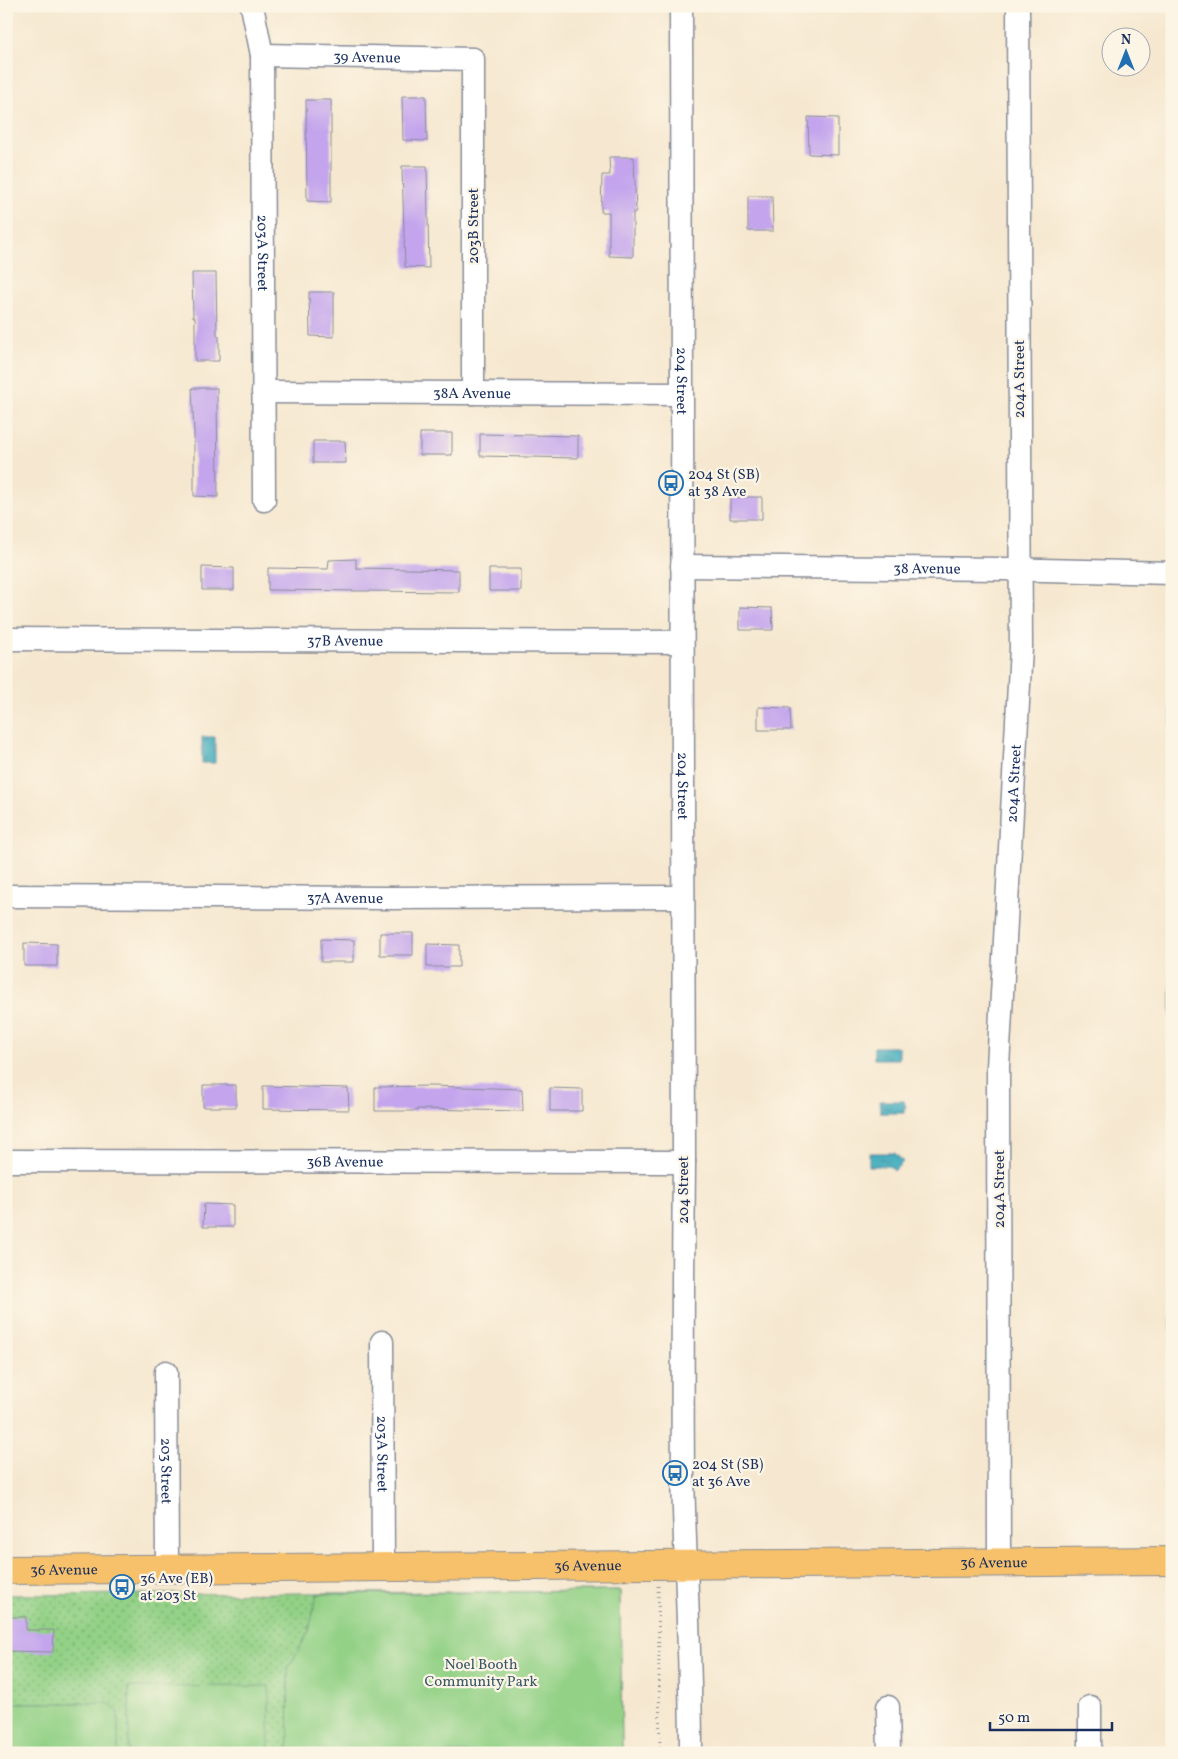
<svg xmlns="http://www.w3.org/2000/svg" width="1178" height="1759" viewBox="0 0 1178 1759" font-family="Vollkorn,serif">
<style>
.grass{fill:url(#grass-dots);stroke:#578072}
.pitch{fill:#93d186;stroke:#578072}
.water{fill:url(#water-ripples);stroke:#2c6c8d}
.building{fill:#c3a4ed}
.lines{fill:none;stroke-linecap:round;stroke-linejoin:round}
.minor-casing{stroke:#888c97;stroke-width:25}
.major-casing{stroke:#888c97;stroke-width:30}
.path{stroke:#888c97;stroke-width:3;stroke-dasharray:1 4;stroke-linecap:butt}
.minor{stroke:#fff;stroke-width:22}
.major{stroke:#f6c16b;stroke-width:28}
.labels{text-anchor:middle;stroke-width:4.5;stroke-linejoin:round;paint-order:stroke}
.street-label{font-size:15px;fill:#1b2f5e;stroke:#fcf5e5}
.poi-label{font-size:15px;fill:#1b2f5e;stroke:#fcf5e5;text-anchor:start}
.park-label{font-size:15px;fill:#395868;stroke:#fcf5e5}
</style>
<defs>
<pattern id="grass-dots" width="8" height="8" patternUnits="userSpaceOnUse" patternTransform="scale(1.25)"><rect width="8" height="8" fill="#93d186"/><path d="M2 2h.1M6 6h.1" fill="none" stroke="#77aa71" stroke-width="1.8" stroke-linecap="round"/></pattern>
<pattern id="water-ripples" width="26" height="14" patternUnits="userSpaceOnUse" patternTransform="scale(1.25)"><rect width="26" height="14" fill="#3daabc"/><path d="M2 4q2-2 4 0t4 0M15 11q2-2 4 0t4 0" fill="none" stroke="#328b9c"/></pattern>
</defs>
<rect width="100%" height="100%" fill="#fcf5e5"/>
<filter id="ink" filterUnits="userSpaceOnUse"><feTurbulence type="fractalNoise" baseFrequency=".02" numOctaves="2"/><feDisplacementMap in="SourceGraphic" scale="10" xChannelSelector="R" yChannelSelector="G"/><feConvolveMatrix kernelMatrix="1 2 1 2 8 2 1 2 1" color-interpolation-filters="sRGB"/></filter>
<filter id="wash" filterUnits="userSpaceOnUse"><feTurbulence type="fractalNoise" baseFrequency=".0096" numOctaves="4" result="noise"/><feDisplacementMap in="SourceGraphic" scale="20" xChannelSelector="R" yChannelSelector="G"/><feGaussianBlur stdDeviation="1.12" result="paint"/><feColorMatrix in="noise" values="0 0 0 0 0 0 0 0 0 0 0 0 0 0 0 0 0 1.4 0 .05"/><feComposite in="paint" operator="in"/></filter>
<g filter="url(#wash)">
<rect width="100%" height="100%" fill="#f6e8d0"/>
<path class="grass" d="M1171 580H1172V1526H1171Z
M620 1591 622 1753H6V1595Z"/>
<path class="pitch" d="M620 1591 622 1753H289L288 1669 309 1631 317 1594Z
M269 1686V1753H129V1687Z
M6 1703H108L118 1712V1753H6Z"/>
<path class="water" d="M202 737H215V763H202Z
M874 1047H899V1059H874Z
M880 1101H904L906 1108 904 1109V1113H880Z
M869 1153H895L903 1162 894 1171 889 1166H869Z"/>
<g id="blocks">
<path class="building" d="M402 96H426L427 141 403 140Z
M306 100H331V202L307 201Z
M808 117 838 118V155L809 154Z
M609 157H634L636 212H633V257L609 256V212H601L602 175H610Z
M402 166H427L429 268 405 267Z
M748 196H772L773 231H748Z
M192 273H216L217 336H219V361H195V317H193Z
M309 292H334V337L310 336Z
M192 388H217L218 497 194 496V433Z
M420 433H452V455H420Z
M480 434 578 436V458L480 456Z
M313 441H345L346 463H313Z
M730 497H762V519H730Z
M356 559V568L459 570V592L268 590V568L328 569 329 560Z
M202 567 234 568V590H202Z
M489 569H521V591H489Z
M740 607 772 608 773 630H740Z
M758 707 790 708 791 730H758Z
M380 933H413V955H380Z
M321 939 354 940V962H321Z
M24 943 57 944V966H24Z
M427 944 459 945V967H427Z
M203 1085H236V1107H203Z
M263 1086 348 1088 349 1110 263 1109Z
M432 1086 522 1089 523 1111 417 1109V1111H375V1087Z
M550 1088 582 1089V1111H550Z
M204 1204 233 1205V1227H203Z
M6 1617H26V1630H54L53 1652 6 1651Z"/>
</g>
</g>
<g filter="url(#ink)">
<use href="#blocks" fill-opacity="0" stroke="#888c97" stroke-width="1"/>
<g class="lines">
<defs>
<g id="minor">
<path id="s1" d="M252 6 262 55 264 500"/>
<path id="s2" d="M681 6 684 1162C683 1266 682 1369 683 1473 685 1566 691 1659 691 1753"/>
<path id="s3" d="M262 55 473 59V393"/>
<path id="s4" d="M263 392 681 394"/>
<path id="s5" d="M682 566 1003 569 1172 573"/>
<path id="s6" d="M6 639 682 642"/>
<path id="s7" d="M6 896 386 898 683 897"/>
<path id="s8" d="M6 1161 684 1162"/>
<path id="s9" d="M382 1342 383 1567"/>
<path id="s10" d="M166 1372 167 1569"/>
<path id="s11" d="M999 1562 998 1067 1021 648 1018 6"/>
<path d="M888 1707 889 1753"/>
<path d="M1090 1707V1753"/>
</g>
<g id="major">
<path id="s12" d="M6 1570 1172 1561"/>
</g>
</defs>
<use href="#minor" class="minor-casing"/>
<use href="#major" class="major-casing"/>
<path class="path" d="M658 1586 660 1753"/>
<use href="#minor" class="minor"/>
<use href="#major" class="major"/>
</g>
</g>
<defs>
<symbol id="bus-ring" viewBox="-11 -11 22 22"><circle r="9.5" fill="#fcf5e5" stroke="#1f6fb2" stroke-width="1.5"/><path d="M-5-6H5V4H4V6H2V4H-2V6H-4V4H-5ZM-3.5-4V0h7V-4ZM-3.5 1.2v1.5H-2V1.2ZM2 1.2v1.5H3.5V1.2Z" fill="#1f6fb2"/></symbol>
</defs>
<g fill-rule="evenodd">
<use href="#bus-ring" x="657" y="469" width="28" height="28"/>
<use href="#bus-ring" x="661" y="1459" width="28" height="28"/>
<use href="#bus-ring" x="108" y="1573" width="28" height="28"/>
</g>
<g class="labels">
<g class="street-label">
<text dy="5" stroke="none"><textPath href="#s3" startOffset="105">39 Avenue</textPath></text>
<text transform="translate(473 226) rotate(-90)" y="5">203B Street</text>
<text dy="5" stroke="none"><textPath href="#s1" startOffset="248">203A Street</textPath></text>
<text transform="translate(1019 379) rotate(-90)" y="5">204A Street</text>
<text dy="5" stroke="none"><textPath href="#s2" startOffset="375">204 Street</textPath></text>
<text dy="5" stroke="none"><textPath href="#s4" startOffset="209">38A Avenue</textPath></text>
<text dy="5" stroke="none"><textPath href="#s5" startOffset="245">38 Avenue</textPath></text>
<text dy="5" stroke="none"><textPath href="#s6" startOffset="339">37B Avenue</textPath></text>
<text dy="5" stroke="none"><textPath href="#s11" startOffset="779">204A Street</textPath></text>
<text dy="5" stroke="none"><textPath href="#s2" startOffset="780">204 Street</textPath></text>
<text dy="5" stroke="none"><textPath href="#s7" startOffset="339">37A Avenue</textPath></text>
<text dy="5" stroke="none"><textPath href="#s8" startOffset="339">36B Avenue</textPath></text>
<text transform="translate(999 1189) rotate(-90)" y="5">204A Street</text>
<text transform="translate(683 1190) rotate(-90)" y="5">204 Street</text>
<text dy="5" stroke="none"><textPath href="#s9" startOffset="112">203A Street</textPath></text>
<text dy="5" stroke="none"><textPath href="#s10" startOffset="99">203 Street</textPath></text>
<text dy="5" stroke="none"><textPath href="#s12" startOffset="988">36 Avenue</textPath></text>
<text dy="5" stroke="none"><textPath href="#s12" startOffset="582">36 Avenue</textPath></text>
<text dy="5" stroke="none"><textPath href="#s12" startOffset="58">36 Avenue</textPath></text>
</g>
<g class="poi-label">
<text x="688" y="479">204 St (SB)<tspan x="688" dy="17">at 38 Ave</tspan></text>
<text x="692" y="1469">204 St (SB)<tspan x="692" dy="17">at 36 Ave</tspan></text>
<text x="140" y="1583">36 Ave (EB)<tspan x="140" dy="17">at 203 St</tspan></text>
</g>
<g class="park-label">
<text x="481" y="1669">Noel Booth<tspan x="481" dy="17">Community Park</tspan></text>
</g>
</g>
<rect width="1178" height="1759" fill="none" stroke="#fcf5e5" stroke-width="25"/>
<g transform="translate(1126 52)"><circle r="24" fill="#fcf5e5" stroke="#a2a6af"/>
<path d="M0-4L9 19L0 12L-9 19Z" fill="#1f6fb2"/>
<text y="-8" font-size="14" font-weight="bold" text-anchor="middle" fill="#1b2f5e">N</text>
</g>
<path d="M990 1722v8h122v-8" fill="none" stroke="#1b2f5e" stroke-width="2.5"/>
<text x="998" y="1722" font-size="15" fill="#1b2f5e" stroke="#fcf5e5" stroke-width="4" paint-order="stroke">50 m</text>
</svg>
